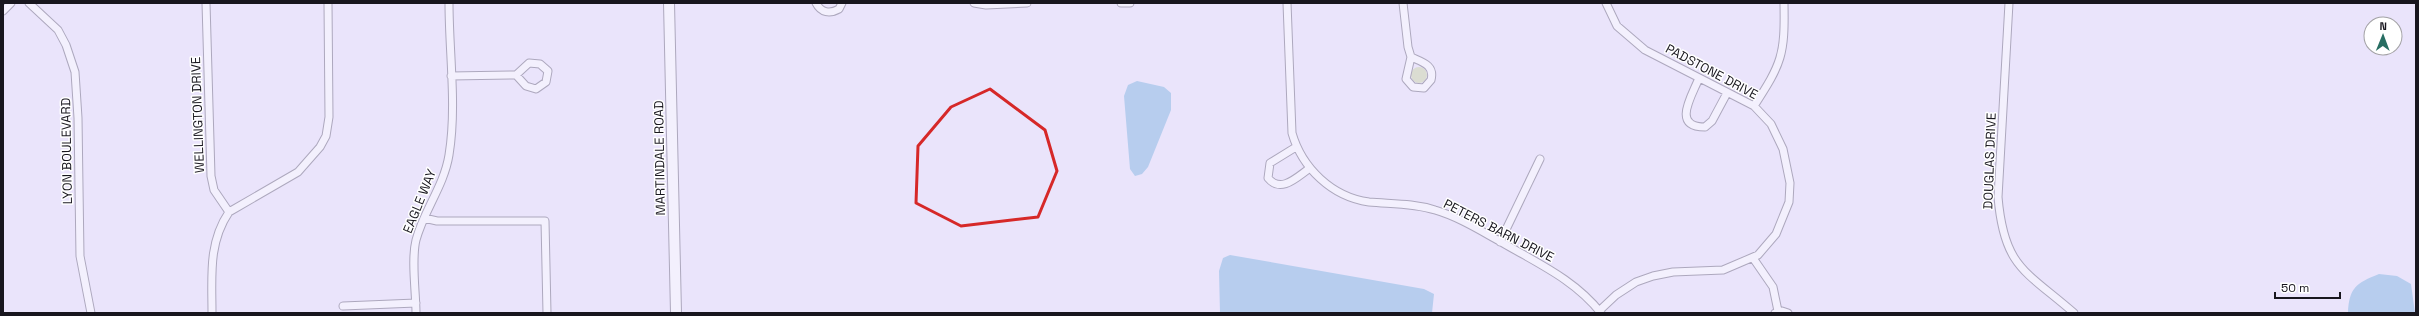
<svg xmlns="http://www.w3.org/2000/svg" width="2419" height="316" viewBox="0 0 2419 316" font-family="'Space Grotesk',sans-serif">
<style>
.green{fill:#cad59f}
.water{fill:#7ab2de}
.lines{fill:none;stroke-linecap:round;stroke-linejoin:round}
.street-casing{stroke:#656073;stroke-width:9}
.secondary-casing{stroke:#656073;stroke-width:12}
.street{stroke:#fff;stroke-width:7}
.secondary{stroke:#fff;stroke-width:10}
.marked{fill:none;stroke:#d62828;stroke-width:3;stroke-linejoin:round}
.labels{text-anchor:middle;stroke-width:3;stroke-linejoin:round;paint-order:stroke}
.street-label{font-size:13px;fill:#18161e;stroke:#fff}
</style>
<rect width="100%" height="100%" fill="#eae4fb"/>
<path class="green" d="M1411 75a8 8 0 1 1 16 0a8 8 0 1 1-16 0Z"/>
<path class="water" d="M1137 81 1164 87 1171 93V110L1148 167 1142 174 1135 176 1130 169 1124 96 1128 85Z
M1230 255 1424 289 1434 294 1432 313H1220L1219 271 1223 258Z
M2379 274 2397 276 2411 284 2415 313H2348C2349 288 2356 283 2379 274Z"/>
<g class="lines">
<defs>
<path id="street" d="M29 3 58 30 66 45 75 72 78 118 80 256 91 313
M206 3 211 176 214 190 229 212
M816 3C821 13 830 14 839 9L842 3
M974 3 986 5 1027 3
M1121 3H1130
M1287 3 1292 133C1302 168 1332 197 1369 202 1391 204 1413 203 1435 210 1459 217 1481 231 1503 243 1539 264 1575 280 1601 313
M1403 3 1408 47 1411 57
M2009 3 1998 197C2004 268 2026 271 2074 313
M3 11 11 3
M1411 57C1422 62 1435 65 1431 80L1424 88 1413 87 1406 79Z
M451 76 516 75 529 63 540 64 548 71 546 82 536 89 526 86 516 75
M1699 78C1692 96 1671 127 1705 127L1712 121 1727 93
M1754 106C1782 63 1785 55 1784 3
M1296 147 1270 163 1268 178C1281 194 1297 177 1310 168
M424 218 437 221H545L547 313
M1500 242 1540 159
M1753 258 1773 287 1778 311
M343 306 416 303
M1599 311 1616 295 1636 282 1653 276 1673 272 1723 270 1758 255 1776 234 1789 202 1790 183 1783 149 1771 124 1754 106 1645 50 1617 26 1606 3
M212 313C212 277 208 243 229 212L298 172 320 147 326 136 329 117 328 3
M416 313C416 292 411 260 416 240 424 210 444 186 449 155 457 106 449 53 449 3
M1775 313 1782 311 1788 313"/>
<path id="secondary" d="M669 3 676 313"/>
</defs>
<use href="#street" class="street-casing"/>
<use href="#secondary" class="secondary-casing"/>
<use href="#street" class="street"/>
<use href="#secondary" class="secondary"/>
</g>
<path d="M0 0H2419V316H0ZM990 89 1045 130 1057 171 1038 217 961 226 916 203 918 146 951 107Z" fill="#eae4fb" fill-opacity=".55" fill-rule="evenodd"/>
<path class="marked" d="M990 89 1045 130 1057 171 1038 217 961 226 916 203 918 146 951 107Z"/>
<g class="labels">
<g class="street-label">
<text transform="translate(1712 71) rotate(28)" y="5">PADSTONE DRIVE</text>
<text transform="translate(197 115) rotate(-92)" y="5">WELLINGTON DRIVE</text>
<text transform="translate(66 151) rotate(-91)" y="5">LYON BOULEVARD</text>
<text transform="translate(659 158) rotate(-91)" y="5">MARTINDALE ROAD</text>
<text transform="translate(1989 161) rotate(-88)" y="5">DOUGLAS DRIVE</text>
<text transform="translate(419 201) rotate(-68)" y="5">EAGLE WAY</text>
<text transform="translate(1499 230) rotate(27)" y="5">PETERS BARN DRIVE</text>
</g>
</g>
<rect width="2419" height="316" fill="none" stroke="#18161e" stroke-width="8"/>
<g transform="translate(2383 36) rotate(1)"><circle r="19" fill="#ffffff" stroke="#a3a2a5"/>
<path d="M0-3L7 15L0 10L-7 15Z" fill="#286e63"/>
<text y="-6" font-size="11" font-weight="bold" text-anchor="middle" fill="#18161e">N</text>
</g>
<path d="M2275 292v6h65v-6" fill="none" stroke="#18161e" stroke-width="2"/>
<text x="2281" y="292" font-size="12" fill="#18161e" stroke="#ffffff" stroke-width="3" paint-order="stroke">50 m</text>
</svg>
